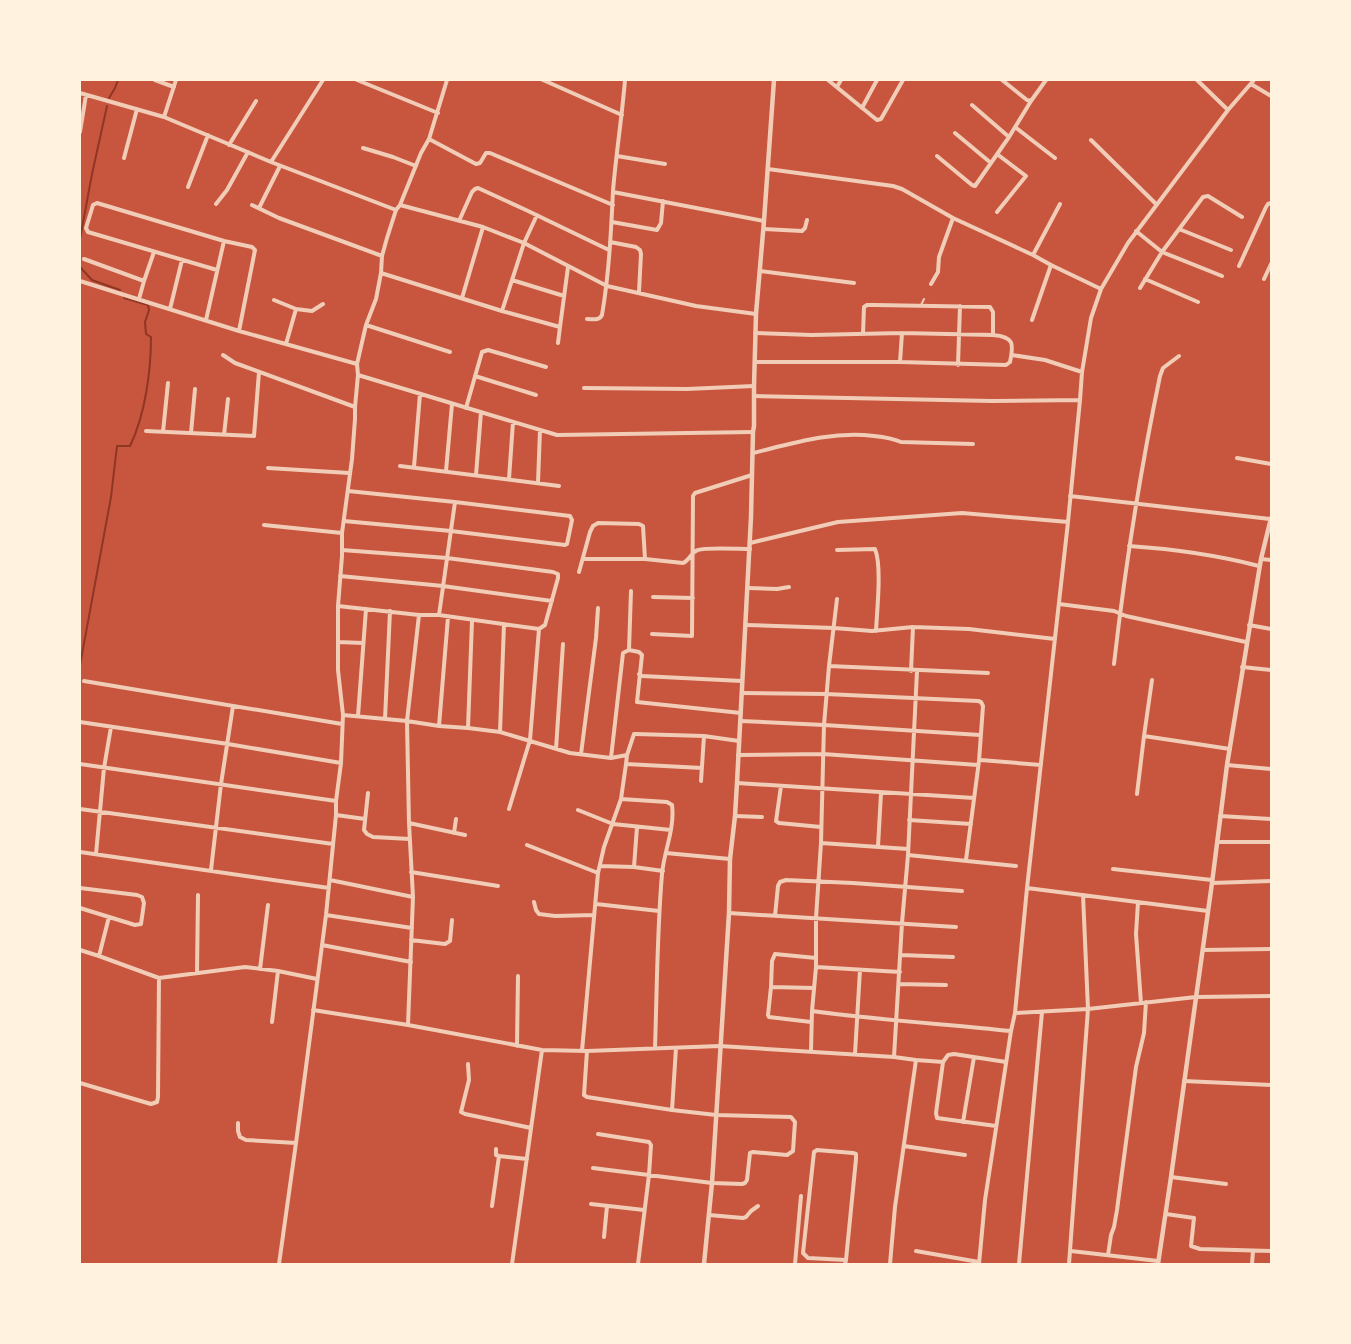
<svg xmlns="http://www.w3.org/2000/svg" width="1351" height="1344" viewBox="0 0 1351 1344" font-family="Inter,sans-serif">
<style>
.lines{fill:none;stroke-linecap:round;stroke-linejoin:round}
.stream{stroke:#8f3625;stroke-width:2}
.service{stroke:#f1ccb7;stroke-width:2}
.minor{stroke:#f1ccb7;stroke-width:4}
.tertiary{stroke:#f1ccb7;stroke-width:4.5}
</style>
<rect width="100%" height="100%" fill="#c8553d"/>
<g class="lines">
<path class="stream" d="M109 98 115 88 118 80
M80 239 92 174 107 106
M80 267 92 280 120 290
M80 665 111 497 117 446H130C145 415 151 372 151 337L146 334 145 322 149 310 148 305 124 298"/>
<path class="service" d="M921 305 924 299"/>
<path class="minor" d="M155 80 174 87
M357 80 438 113
M543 80 622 115
M828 80 877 120 881 119 903 80
M1002 80 1027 100 1031 101 1046 80
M1197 80 1228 110
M1251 84 1271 96
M837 87 841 80
M80 93 164 117 271 162 396 210
M972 105 1009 137
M862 108 877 80
M164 117 176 80
M1015 127 1055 158
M80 132 86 95
M955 133 991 163
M429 139 476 164 480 163 486 153H490L613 205
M1091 140 1156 204
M229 145 256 101
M363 148 393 157 416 166
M617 156 665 164
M937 156 972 185 975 186 1009 137 1031 101
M124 158 137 109
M271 162 323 80
M768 169 893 186 902 189 953 218 1033 255 1051 265 1101 289
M188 187 208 135
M613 192 764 221
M216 204 227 190 248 152
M252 205 279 218 382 256
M400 205 483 227 524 243 607 286 696 306 756 314
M259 208 280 166
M997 212 1026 176 997 154
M459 221 472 192 475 189 478 188 526 210 609 250
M612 222 657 230 661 223 663 201
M764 229 802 231 805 228 807 220
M1179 229 1231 250
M1136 231 1162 252 1222 276
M610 242 636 247 640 250 641 254 639 292
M1033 255 1060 204
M84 259 144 281 139 299
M1239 266 1266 207 1268 204 1271 203
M217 270 88 232 86 228 93 205 97 203 224 241 252 247 255 250 239 331
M760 271 854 283
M381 273 502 311 560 327 568 267
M1145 279 1198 302
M1264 279 1271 264
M512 280 564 296
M80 281 239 331 357 364
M144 281 154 252
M931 284 938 272 939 257 953 218
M1140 288 1162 252 1203 197 1208 196 1242 217
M462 298 483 227
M274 300 296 309 312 311 323 304
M170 309 182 260
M502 311 524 243 537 215
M587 319C593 319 599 321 602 315 609 274 611 233 613 191 616 154 622 117 625 80
M206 320 224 241
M1032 320 1051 265
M366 325 450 352
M863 334 864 307 867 305H875L990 307 993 312V335
M558 343 560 327
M286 344 296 309
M223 355 235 363 355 407
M1012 355 1045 360 1082 372
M755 362H900L1006 365 1010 362C1014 343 1014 337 993 335L902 333 812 335 755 333
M900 362 902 333
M958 365 960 306
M358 375 557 435 753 432
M475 376 536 395
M584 388 687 389 754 386
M754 396 992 401 1080 400
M466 408 482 352 488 350 546 367
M146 431 254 436 259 372
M163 432 168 383
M191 433 195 389
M224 435 228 399
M753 453C794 443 832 431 874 436 884 437 892 438 901 442L973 444
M1237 458 1271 464
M400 466 559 486
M414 467 420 394
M268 468 349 473
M446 471 452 404
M476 475 481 412
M509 479 513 422
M538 483 540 430
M1070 496 1270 519
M344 521 451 531 565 545 567 544 572 520 570 516 455 502 348 491
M264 525 342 533
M750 543 838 522 962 513 1068 522
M1129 546C1173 549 1217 555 1259 566
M342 550 447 558 553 572 558 574V578L545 625 539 629
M837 550 875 549C882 566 877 610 876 631
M583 559H645L683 563C690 560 691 552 698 550 706 547 739 549 750 549
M1261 559 1271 560
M579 572 590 532 593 526 598 523 639 524 643 526 645 559
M340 576 443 586 552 601
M748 588 777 589 789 587
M653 597 693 598
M1059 604 1114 611 1126 616 1246 642
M338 606 419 615H439L539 629
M439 615 455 502
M746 625 834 628 872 631 913 627 969 629 1055 639
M1249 625 1271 629
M652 634 692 636 693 496 695 493 752 475
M338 642 363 643
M629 650 631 591
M1114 664C1125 568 1140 472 1160 376L1163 368 1179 356
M829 666 988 673
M1242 667 1271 670
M911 671 913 627
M639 674 642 676 742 681
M1152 680 1144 736 1230 749
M84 681 342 724
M742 693 826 694 978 701 981 702 983 706 979 761
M343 715 407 721 439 726 468 728 500 732 570 753 611 758 627 755
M358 716 366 609
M385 719 390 611
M741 721 824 725 980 735
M80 722 228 744 341 763
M439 726 448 617
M468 728 472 621
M500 732 504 624
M556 749 563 644
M581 754 596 638 598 608
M738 755 823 754 978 765
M611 758 623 653 629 650 639 652 642 655 637 702 741 713
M80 764 336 801
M1227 765 1271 769
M702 768 626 764 627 755 634 734H636L704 736 739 741
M701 781 704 736
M737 783 974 798
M781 786 776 821 779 823 821 827
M368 793 364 830 367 834 373 837 410 839
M1137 794 1144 736
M621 799 626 764
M80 809 333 844
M509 809 530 740 539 629
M578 810 613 824 671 830
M336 815 365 819
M735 816 762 817
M1220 816 1271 819
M909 820 971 824
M409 823 465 835
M454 833 456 819
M1217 842H1271
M821 843 908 849
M527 845 598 873
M878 847 881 793
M80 852 329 888
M666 853 730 859
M96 854 104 768 111 727
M908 855 1016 866
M966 860 979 761 981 760 1041 765
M600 866 634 867 663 871
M634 867 637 827
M1113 869 1212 880
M211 870 221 784 233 706
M411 872 498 886
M330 880 413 897
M1212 883 1271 881
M80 888 137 895 142 897 144 903 141 924 135 925 80 908
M1027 888 1208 911
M534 902 536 910 539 914 555 916 594 915
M1138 902 1136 934 1141 1003
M596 904 659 911
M729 913 956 927
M326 915 412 928
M775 916 778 886 780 882 786 880 853 883 962 891
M411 940 445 944 450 941 452 920
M322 945 411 962
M80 950 99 956 159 978 245 967 278 971 317 979
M1203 950 1271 949
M901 955 953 957
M99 956 109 917
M816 967 900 972
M260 969 268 905
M197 973 198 895
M899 984 946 985
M771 987 768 1015 769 1017 811 1022
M814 988 771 987 772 961 775 954 816 958
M313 1010 408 1025 542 1050 587 1051 720 1046 894 1057 916 1060 943 1062
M812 1011C878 1020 945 1024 1011 1031
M1015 1013 1088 1009 1196 997 1271 996
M272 1022 278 971
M408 1025 413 897 409 823 407 721 419 615
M517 1046 518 976
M582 1051 598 873 604 847 621 799 667 802 672 805C675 829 664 851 662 874 657 932 657 990 655 1048
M587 1051 584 1095 587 1097 672 1110 716 1115 791 1117 795 1122 793 1151 787 1155 753 1152 750 1153 747 1180 745 1183 742 1184 712 1183 593 1168
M811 1051 812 1011 816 967V918L821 843 824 725 829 666 837 599
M855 1054 860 970
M894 1057 902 923 908 855 917 671
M468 1064 469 1080 461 1112 465 1114 531 1128
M1184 1081 1271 1085
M80 1083 151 1104 157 1102 158 1097 159 978
M672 1110 676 1048
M963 1122 974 1057
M238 1123V1131L240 1137 246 1140 296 1143
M996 1126 937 1118 936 1113 943 1062 948 1055 954 1054 1006 1062
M598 1134 649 1142 651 1145 649 1175 638 1264
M904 1146 965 1155
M496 1149V1155L499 1156 527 1159
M1171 1177 1226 1184
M591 1204 644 1210
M492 1206 499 1156
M1166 1214 1194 1218 1191 1246 1200 1249 1271 1251
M709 1215 743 1218 746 1217 751 1211 758 1206
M604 1237 607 1206
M916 1251 979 1262
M1071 1251 1158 1261
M1108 1255 1111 1235 1114 1227 1117 1210 1136 1067 1144 1033 1146 1002
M279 1264 296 1143 326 915 336 815V801L341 763 343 715 338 670V606L342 556V533L352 459 355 419V407L358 375 357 364 366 325 376 299 381 273 382 256 387 238 396 210 400 205 421 153 429 139 447 80
M512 1264 542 1050
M795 1264 801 1196
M845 1264 846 1260 856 1159V1154L853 1153 817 1150 814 1152 803 1253 808 1258 846 1260
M890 1264 895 1207 916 1060
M979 1264 985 1200 1011 1031 1015 1013 1027 888 1068 522 1080 400 1082 372 1091 318 1101 289 1128 243 1228 110 1254 80
M1019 1264 1042 1012
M1069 1264 1088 1009 1083 895
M1252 1264 1253 1251"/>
<path class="tertiary" d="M704 1264 712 1183 729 913 730 859 735 816 737 783 751 517 753 432 754 426V386L756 314 764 221 774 80
M1158 1264 1171 1177 1212 883 1227 765 1261 559 1271 518"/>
</g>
<rect width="1351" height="1344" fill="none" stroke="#fff3e0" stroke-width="162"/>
</svg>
